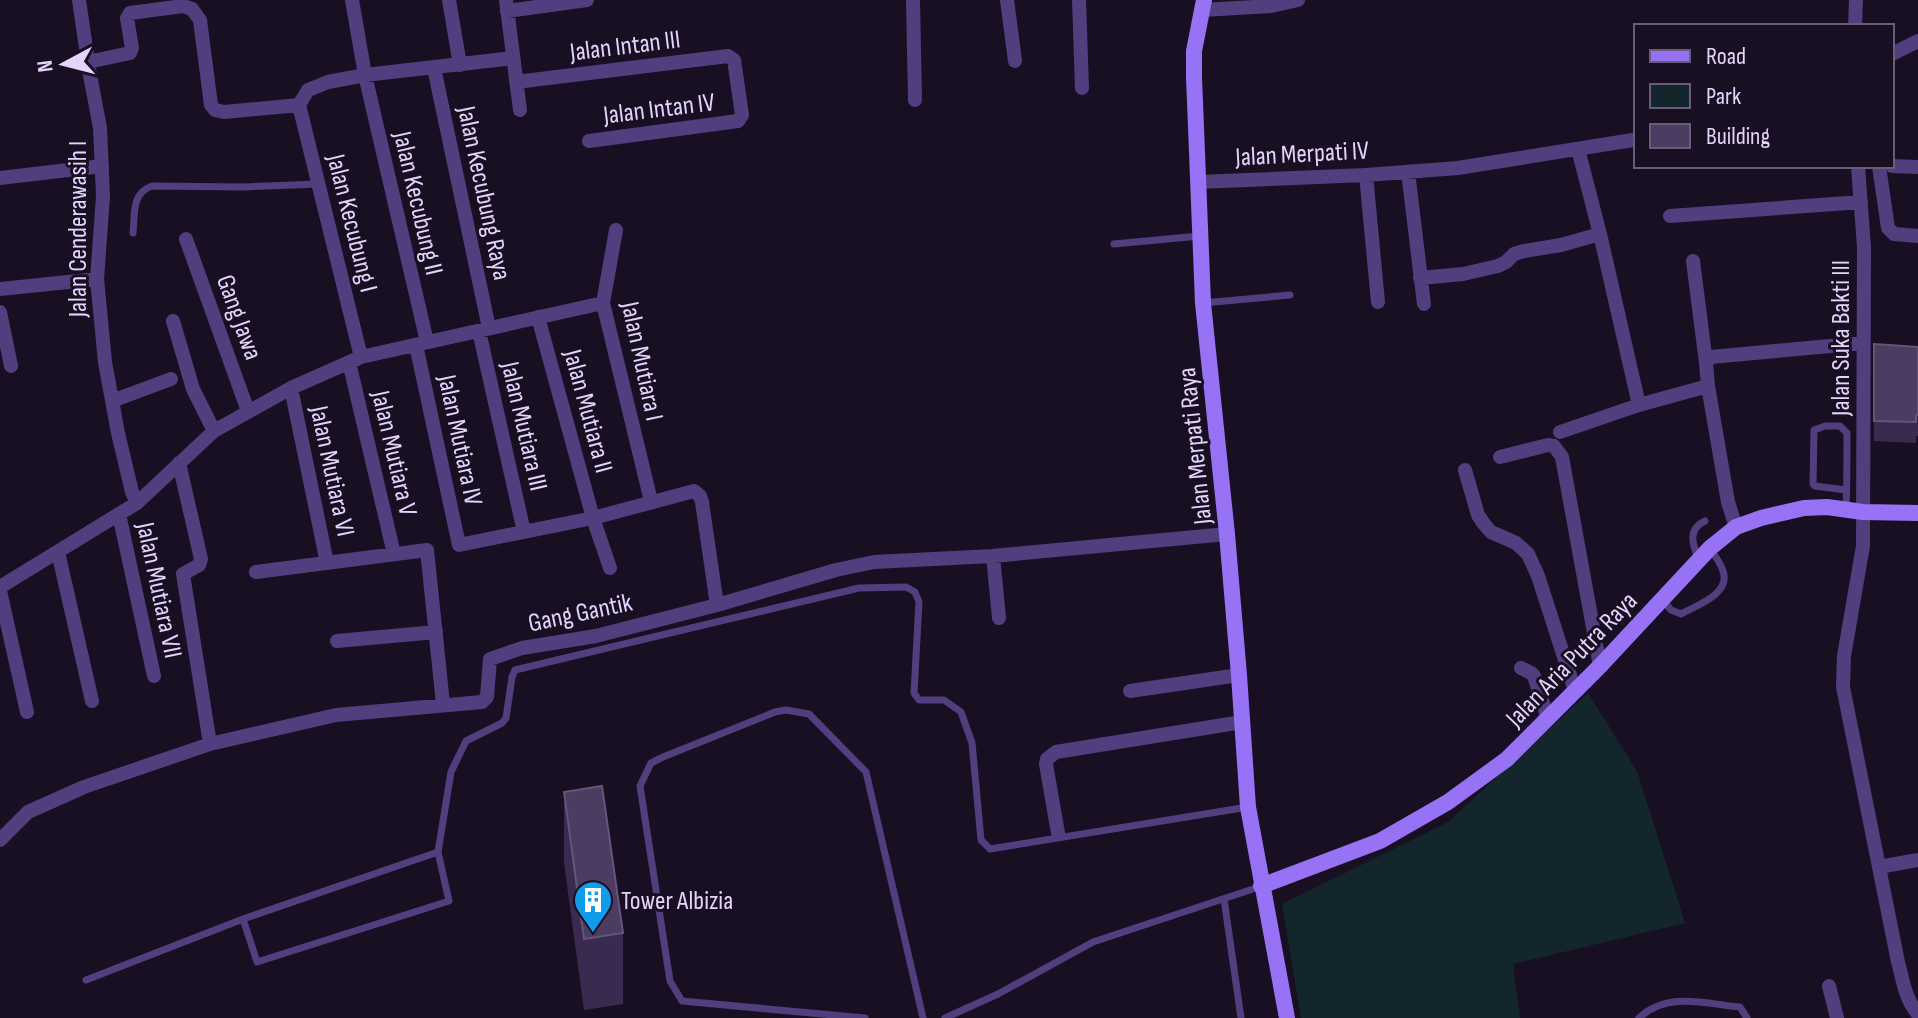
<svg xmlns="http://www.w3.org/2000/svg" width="1918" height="1018" viewBox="0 0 1918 1018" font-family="'Sofia Sans Condensed',sans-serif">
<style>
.green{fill:#13262c}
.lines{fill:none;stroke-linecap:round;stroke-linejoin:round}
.lane{stroke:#513e7e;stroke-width:7}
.street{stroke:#513e7e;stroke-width:14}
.secondary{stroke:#9872f5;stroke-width:16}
.wall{fill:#3b2a4f}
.building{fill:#4d3c62;stroke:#64547a;stroke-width:2}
.labels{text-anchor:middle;stroke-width:6;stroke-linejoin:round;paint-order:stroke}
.street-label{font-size:26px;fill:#e3d4fc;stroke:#181022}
.poi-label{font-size:26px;fill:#e3d4fc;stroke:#181022;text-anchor:start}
</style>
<rect width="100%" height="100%" fill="#181022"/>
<path class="green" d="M1588 693 1637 771 1685 923 1513 964 1520 1018H1301L1282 904 1448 822Z"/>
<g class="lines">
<path class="lane" d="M133 233C135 215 131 193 152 186L243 187 318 184
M1114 244 1199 236
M1203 303 1290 295
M1846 509C1847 484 1847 458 1847 433L1840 426H1825L1814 430 1813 484 1815 486 1846 490
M1698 558C1692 543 1688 529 1705 521
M1662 599 1671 610 1681 614C1697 605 1731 594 1723 571 1721 563 1714 555 1710 548
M1224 899 1241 1018
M243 919 257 962 449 901 438 852
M86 980 243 919 438 852 451 772 466 741 502 723 506 718 512 677 515 670 859 588 906 587 915 592 919 602 914 693 919 700H944L961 712 972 743 981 840 990 849 1248 807
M865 1018 682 1001 670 981 640 786 651 763 663 757 775 712 786 710 809 714 866 772 923 1018
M945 1018 998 994 1093 942 1259 887
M1639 1018C1668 991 1705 1004 1740 1007L1747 1018"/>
<path class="street" d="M79 0 90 75 100 128 103 196 97 279 105 362 118 433 132 492 137 503
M352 0 365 75 427 342
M449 0 460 65
M506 0 520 110
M913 0 915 100
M1007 0 1015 61
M1079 0 1082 88
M1202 10 1271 6 1298 0
M507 11 587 0
M1855 26 1856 0
M1892 54 1918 41
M88 62 130 53 132 48 127 18 130 13 183 6 192 9 200 20 211 105 215 110 224 112 299 105
M434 68 489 328
M516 82 728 56 734 60 742 115 738 121 589 141
M1578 149 1600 234 1639 405
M1858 166 1864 247 1863 546 1844 656 1843 687 1898 962C1903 980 1905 999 1918 1014
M1879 166 1888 228 1894 234 1918 236
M1892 166 1918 167
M1408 172 1424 304
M1366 175 1378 302
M0 178 102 166
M1199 182 1366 175 1458 168 1633 140
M1670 216 1861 202
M616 230 603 303 651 501
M186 239 248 411
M1693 261 1706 363
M1420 278 1463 274 1498 266 1506 262 1514 254 1524 251 1561 245 1600 234
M0 289 97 279
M0 312 11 366
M538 317 593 518 610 568
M173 321 193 389 214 431
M479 331 524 532
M416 345 459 545 593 518 694 491 700 496 702 502 717 605
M361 357 299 105 308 90 328 82 365 75 513 58
M349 362 394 554
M1708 386 1728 502 1736 527
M291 388 327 563
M112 401 171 379
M1560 432 1639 405 1708 386 1706 363 1711 357 1863 343
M1500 457 1548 445 1554 446 1562 457 1600 666
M179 463 201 559 199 565 183 574 210 744
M1465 470 1478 515 1484 524 1491 532 1516 543 1528 554 1538 576 1575 691
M119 514 154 676
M58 552 92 701
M993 556 999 618
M256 572 427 550 443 704
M0 587 137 503 214 431 291 388 361 357 603 303
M0 591 27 712
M337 641 436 632
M1521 668 1531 673 1534 676 1548 719
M1130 691 1239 675
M1058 833 1046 764 1047 759 1056 752 1242 722
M0 840 28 812 84 787 210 744 336 715 482 702 487 697 490 659 522 648 596 636 717 605 836 570 874 562 993 556 1227 534
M1879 867 1918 860
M1829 986 1837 1018"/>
<path class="secondary" d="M1204 0 1194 51V77L1203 303 1227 534 1239 675 1248 807 1287 1018
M1261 886 1380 841 1448 802 1507 759 1600 666 1710 548 1736 527 1761 518 1804 508 1827 507 1863 512 1918 513"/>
</g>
<path class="wall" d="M1874 344 1918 347V436H1916V443L1874 441Z
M564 792 623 933V1004L584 1010 564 863Z"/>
<path class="building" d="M1874 344 1918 347V415H1916V422L1874 421Z
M602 786 623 933 584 939 564 792Z"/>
<defs>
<symbol id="building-pin" viewBox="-11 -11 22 30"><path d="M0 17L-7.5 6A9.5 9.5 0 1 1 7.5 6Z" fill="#119ceb" stroke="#181022"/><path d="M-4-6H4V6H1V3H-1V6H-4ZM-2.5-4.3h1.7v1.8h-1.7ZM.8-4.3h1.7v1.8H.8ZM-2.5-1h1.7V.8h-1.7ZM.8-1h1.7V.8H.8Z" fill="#fff"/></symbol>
</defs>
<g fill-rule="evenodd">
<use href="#building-pin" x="571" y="878" width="44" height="60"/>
</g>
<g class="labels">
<g class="street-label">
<text transform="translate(625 45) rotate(-7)" y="9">Jalan Intan III</text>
<text transform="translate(659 108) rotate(-7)" y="9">Jalan Intan IV</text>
<text transform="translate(1302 153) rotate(-3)" y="9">Jalan Merpati IV</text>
<text transform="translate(485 193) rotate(78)" y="9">Jalan Kecubung Raya</text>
<text transform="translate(419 203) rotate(77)" y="9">Jalan Kecubung II</text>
<text transform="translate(353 223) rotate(76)" y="9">Jalan Kecubung I</text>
<text transform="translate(77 229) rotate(-90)" y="9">Jalan Cenderawasih I</text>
<text transform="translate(240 317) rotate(70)" y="9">Gang Jawa</text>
<text transform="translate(1840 338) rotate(-90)" y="9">Jalan Suka Bakti III</text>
<text transform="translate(643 361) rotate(78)" y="9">Jalan Mutiara I</text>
<text transform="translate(589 411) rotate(75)" y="9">Jalan Mutiara II</text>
<text transform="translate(525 426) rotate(77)" y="9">Jalan Mutiara III</text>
<text transform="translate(461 440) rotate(78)" y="9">Jalan Mutiara IV</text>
<text transform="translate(1194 446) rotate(-96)" y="9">Jalan Merpati Raya</text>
<text transform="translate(395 453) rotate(77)" y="9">Jalan Mutiara V</text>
<text transform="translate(333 471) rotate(78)" y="9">Jalan Mutiara VI</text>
<text transform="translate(160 590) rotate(78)" y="9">Jalan Mutiara VII</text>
<text transform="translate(580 612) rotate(-12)" y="9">Gang Gantik</text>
<text transform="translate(1571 659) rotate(-46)" y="9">Jalan Aria Putra Raya</text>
</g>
<g class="poi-label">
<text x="621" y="909">Tower Albizia</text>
</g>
</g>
<rect x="1634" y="24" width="260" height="144" fill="#181022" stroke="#695e79" stroke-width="2"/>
<rect x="1650" y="50" width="40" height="12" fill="#9872f5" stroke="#695e79" stroke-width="2"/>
<text x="1706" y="64" font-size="24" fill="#e3d4fc">Road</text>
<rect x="1650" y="84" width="40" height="24" fill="#13262c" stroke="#695e79" stroke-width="2"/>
<text x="1706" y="104" font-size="24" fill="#e3d4fc">Park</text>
<rect x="1650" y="124" width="40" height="24" fill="#4d3c62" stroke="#695e79" stroke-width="2"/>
<text x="1706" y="144" font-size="24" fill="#e3d4fc">Building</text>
<g transform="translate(64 64) rotate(263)" stroke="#181022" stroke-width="6" paint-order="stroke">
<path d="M0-6L14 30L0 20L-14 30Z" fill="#e3d4fc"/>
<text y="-12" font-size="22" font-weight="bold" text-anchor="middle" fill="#e3d4fc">N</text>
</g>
</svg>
